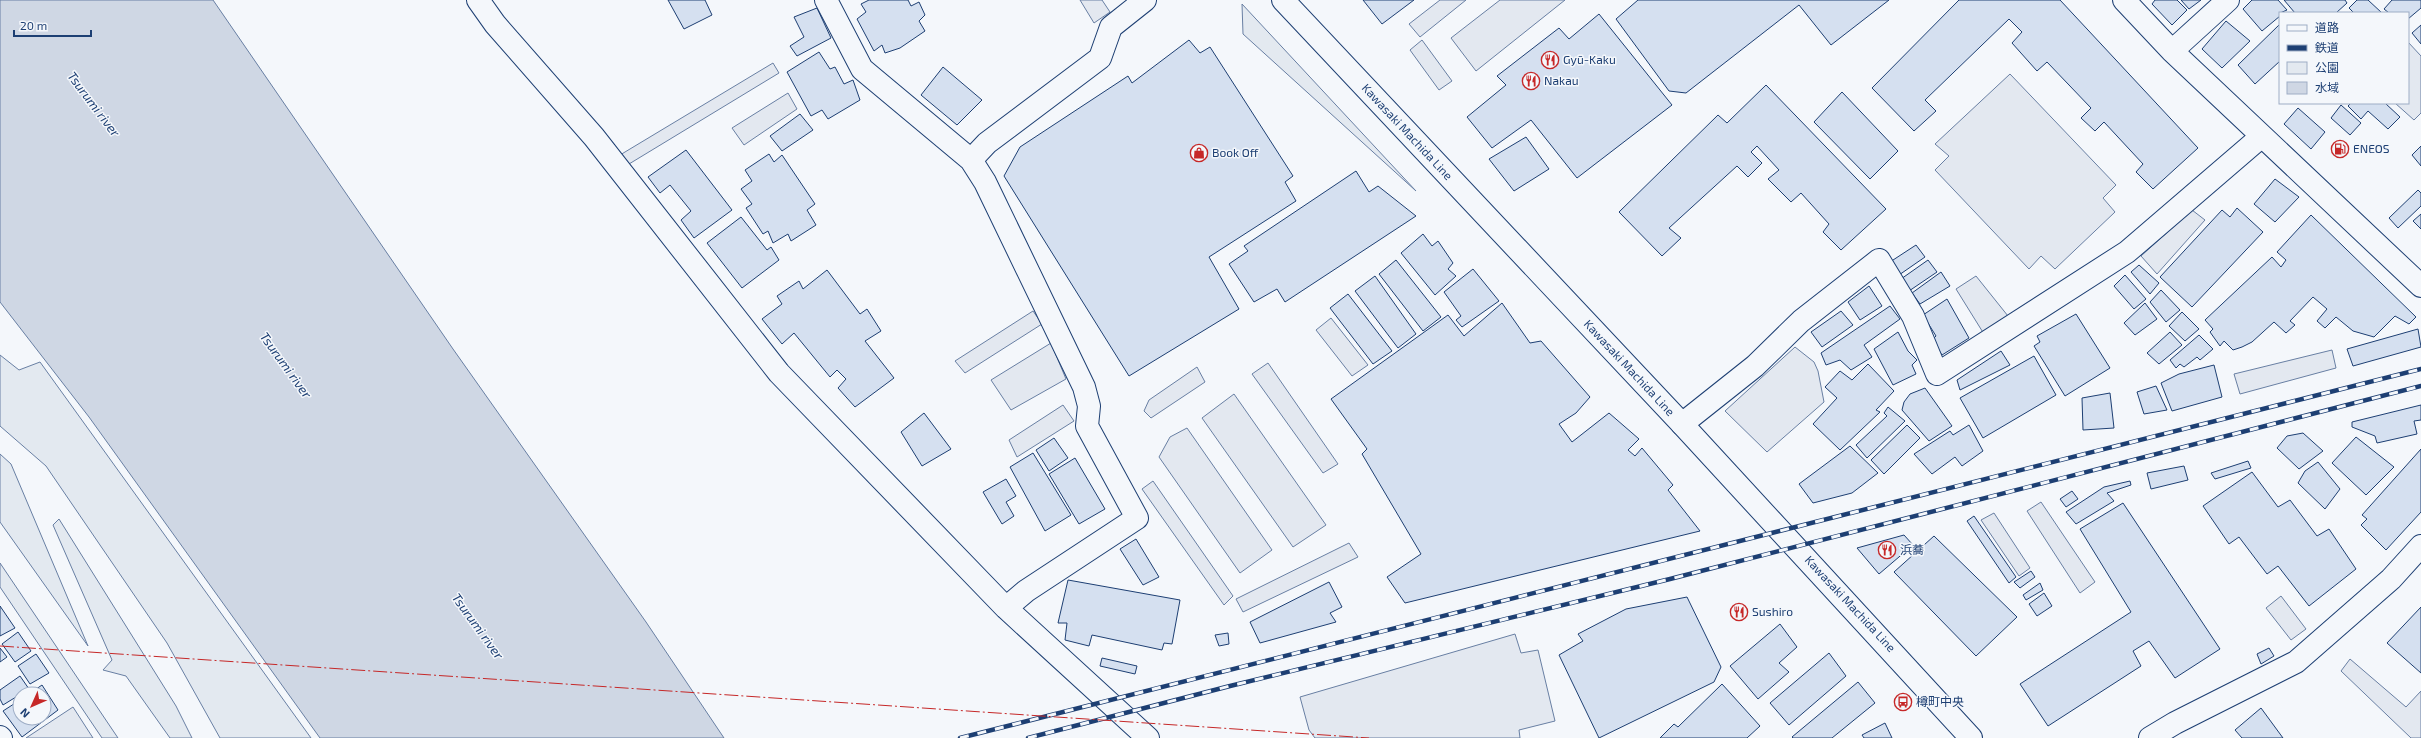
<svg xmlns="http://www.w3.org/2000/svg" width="2421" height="738" viewBox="0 0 2421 738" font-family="'Exo 2','Noto Sans JP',sans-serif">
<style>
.green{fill:#e3e9f0;stroke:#687fa3}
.parking{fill:#e3e8f0;stroke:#687fa3}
.water{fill:#cfd7e4;stroke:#687fa3}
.building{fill:#d5e0f0;stroke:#1d3f73}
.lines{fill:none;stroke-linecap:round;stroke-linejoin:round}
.minor-casing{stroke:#1d3f73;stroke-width:24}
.major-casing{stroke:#1d3f73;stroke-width:24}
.minor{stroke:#f4f7fb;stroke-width:22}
.major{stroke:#f4f7fb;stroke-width:22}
.rail-casing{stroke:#1d3f73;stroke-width:4.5}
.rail{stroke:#f4f7fb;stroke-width:3;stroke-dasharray:9;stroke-linecap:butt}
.power{stroke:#c62828;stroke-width:1;stroke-dasharray:14 3 2 3;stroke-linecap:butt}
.labels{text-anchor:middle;stroke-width:3;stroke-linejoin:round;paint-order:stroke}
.poi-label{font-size:12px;fill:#1d3f73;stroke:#f4f7fb;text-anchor:start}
.street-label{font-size:12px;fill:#1d3f73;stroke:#f4f7fb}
.water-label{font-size:13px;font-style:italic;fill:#1d3f73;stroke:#f4f7fb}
</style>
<rect width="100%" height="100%" fill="#f4f7fb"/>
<path class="green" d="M1242 4 1416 191 1243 34Z
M0 355 19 370 40 362 311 738H220L167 643 46 466 0 426Z
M0 454 11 464 88 646 0 522Z
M59 519 176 706 192 738H170L126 676 103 670 112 660 53 525Z
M0 563 118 738H102L0 587Z"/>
<path class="parking" d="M1080 0H1102L1110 12 1094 23Z
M1440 0H1466L1420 37 1409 24Z
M1500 0H1565L1476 71 1451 38Z
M1422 40 1452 81 1439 90 1410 50Z
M2408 42 2421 56V113L2414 120 2395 103H2408Z
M773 63 779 73 629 164 620 155Z
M2010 74 2116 185 2103 198 2115 212 2055 269 2041 256 2029 269 1935 170 1949 156 1935 144Z
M788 93 797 109 744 145 732 128Z
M2192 210 2205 220 2157 274 2141 256Z
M1976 276 2008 316 1984 334 1956 289Z
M1033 311 1042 324 965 373 955 361Z
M1331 318 1368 365 1352 376 1316 330Z
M1051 343 1066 379 1011 410 991 380Z
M1795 347 1814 362 1818 371 1824 402 1767 452 1725 411Z
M2332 350 2336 368 2240 394 2234 374Z
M1268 363 1338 464 1323 473 1252 374Z
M1197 367 1205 382 1151 418 1144 411 1149 400Z
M1234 394 1326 525 1293 547 1202 418Z
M1063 405 1074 421 1017 457 1009 440Z
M1187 428 1272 550 1240 573 1159 457 1170 437Z
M1153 481 1233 596 1224 605 1142 489Z
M2041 502 2095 582 2080 593 2027 511Z
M1994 513 2030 568 2019 576 1981 520Z
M1349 543 1358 557 1243 612 1236 599Z
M2281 596 2306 629 2291 640 2266 608Z
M1515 634 1521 653 1538 650 1555 721 1519 730 1520 738H1315L1309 730 1300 697Z
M2350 659 2406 707 2421 691V738H2411L2341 671Z
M73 707 93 738H26Z"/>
<path class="water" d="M0 0H213L453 349 646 622 724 738H320L89 417 0 302Z"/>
<path class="building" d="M668 0H705L712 15 684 29Z
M869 0H908L911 6 919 2 925 15 919 21 925 31 900 48 885 53 882 45 874 51 857 19 866 12 861 4Z
M1363 0H1414L1382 24Z
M1638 0H1889L1831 45 1799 5 1686 93 1669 91 1616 19Z
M1959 0H2060L2198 148 2153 189 2136 172 2143 164 2104 122 2095 131 2081 118 2091 108 2047 62 2037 71 2012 43 2022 32 2009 19 1925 100 1936 111 1914 131 1872 88Z
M2155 0H2177L2187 10 2172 25 2152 4Z
M2181 0H2201L2189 9Z
M2252 0H2278L2287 10 2280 13V16L2262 31 2243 9Z
M2284 0H2345L2347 3 2336 13H2295Z
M2357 0H2368L2382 13H2354L2349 8Z
M2392 0H2421V8L2408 19V13H2389L2384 9Z
M817 8 831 38 797 56 790 46 804 37 794 17Z
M1599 14 1672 105 1577 178 1531 120 1492 148 1467 117 1506 85 1497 76 1559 28 1569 39Z
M2226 21 2250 41 2222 68 2202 49Z
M2280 24V61L2255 84 2238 65Z
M2421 25V44L2412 33Z
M1189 40 1200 53 1210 47 1293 176 1285 182 1296 201 1209 257 1239 309 1129 376 1004 176 1020 147 1128 76 1132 83Z
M819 52 830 69 835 67 844 84 853 80 860 100 828 119 822 110 811 116 787 72Z
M943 67 982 100 957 125 921 95Z
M1766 85 1886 209 1841 250 1823 232 1829 224 1801 193 1791 202 1768 179 1779 170 1757 146 1751 152 1762 163 1748 177 1737 166 1669 228 1681 238 1662 256 1619 212 1718 115 1727 123Z
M1842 92 1898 151 1870 179 1814 122Z
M2351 103H2385L2400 117 2388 129 2368 111 2361 119 2348 106Z
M2341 105 2361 123 2350 135 2331 118Z
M2298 108 2325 132 2311 149 2284 124Z
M800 114 813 130 782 151 770 136Z
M1526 137 1549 169 1514 191 1489 159Z
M2421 146V166L2412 155Z
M686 150 732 210 694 238 681 220 691 211 670 185 660 193 648 177Z
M769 154 774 162 782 155 815 204 807 210 816 225 791 241 788 234 773 243 768 231 763 234 746 208 752 204 741 189 752 181 745 170Z
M1356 171 1369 192 1378 186 1416 216 1285 302 1277 289 1254 302 1229 264 1248 251 1244 246Z
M2275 179 2299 197 2275 222 2254 204Z
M2418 190 2421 193V206L2398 228 2389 218Z
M2237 208 2263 232 2192 307 2160 277 2222 210 2230 217Z
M2421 214V229L2413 221Z
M2311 215 2416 317 2409 324 2395 316 2374 337 2353 331 2336 317 2325 328 2317 321 2327 309 2313 297 2290 321 2295 325 2286 333 2274 322 2252 342 2242 347 2233 350 2224 341 2220 346 2210 332 2213 329 2205 320 2272 257 2281 267 2286 260 2277 252Z
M741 217 767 250 771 247 779 260 742 288 707 243Z
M1423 234 1432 246 1438 241 1453 263 1448 269 1456 276 1435 295 1401 253Z
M1916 245 1925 257 1899 275 1890 262Z
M1396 260 1441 317 1423 331 1379 274Z
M1928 260 1937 272 1909 291 1901 279Z
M2139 265 2159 283 2150 294 2131 272Z
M1473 269 1499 301 1462 327 1456 320 1461 316 1444 292Z
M827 270 860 314 867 309 881 331 865 341 894 378 855 407 838 388 846 379 837 370 830 377 794 333 782 344 762 319 782 304 777 296 799 281 803 289Z
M1941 272 1950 286 1920 304 1912 293Z
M2125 275 2146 299 2134 309 2114 286Z
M1375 276 1416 334 1398 348 1355 291Z
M1869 286 1882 306 1860 320 1848 302Z
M2161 290 2180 310 2166 322 2150 302Z
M1348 294 1392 351 1373 364 1330 308Z
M1947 299 1969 338 1942 355 1932 340 1936 336 1923 315Z
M1502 303 1530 343 1541 341 1590 397 1576 413 1559 424 1572 442 1609 413 1639 439 1628 450 1635 456 1642 448 1673 485 1668 490 1700 531 1405 603 1387 577 1421 554 1362 454 1367 449 1331 399 1448 315 1464 336Z
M2145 303 2157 319 2135 335 2124 323Z
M1890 306 1900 319 1864 345 1872 357 1851 370 1840 360 1826 365 1821 353Z
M1841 311 1853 325 1822 347 1811 332Z
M2182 312 2199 329 2185 341 2169 326Z
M2076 314 2110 368 2065 396 2034 346 2040 342 2037 336Z
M2418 329 2421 347 2353 366 2347 349Z
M1898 332 1908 351 1917 360 1912 365 1916 374 1893 385 1874 349Z
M2170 332 2182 345 2159 364 2147 353Z
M2199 335 2213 349 2200 360 2197 357 2184 367 2180 364 2176 368 2170 360Z
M2001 351 2010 365 1960 390 1957 380Z
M2034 356 2056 395 1983 438 1960 398Z
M1868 364 1894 391 1876 410 1880 412 1840 450 1813 424 1837 398 1825 387 1840 371 1852 380Z
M2214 365 2222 397 2172 411 2161 383 2179 374Z
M2156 386 2167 410 2144 414 2137 392Z
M1925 388 1952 426 1929 441 1902 410 1904 402 1910 394Z
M2110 393 2114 428 2083 430 2082 398Z
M2421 405V420L2414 421 2417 434 2377 443 2375 436 2352 427V422Z
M1888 407 1905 421 1867 458 1856 445 1887 416 1884 413Z
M924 413 951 449 922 466 901 432Z
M1907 425 1920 438 1884 474 1871 460Z
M1969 425 1983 451 1962 466 1955 457 1932 474 1914 454 1950 431 1953 435Z
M2303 433 2323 451 2299 469 2277 448 2287 436Z
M2356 437 2394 467 2366 495 2332 463Z
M1054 438 1068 458 1049 471 1036 450Z
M1850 446 1878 473 1852 493 1813 503 1799 484Z
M2421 449V512L2386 550 2361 525 2367 519 2362 515Z
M1033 453 1071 515 1045 531 1010 467Z
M1075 458 1105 509 1079 524 1049 474Z
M2248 461 2251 468 2215 479 2211 473Z
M2318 462 2340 489 2325 509 2298 483 2305 471Z
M2184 466 2188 480 2151 489 2147 473Z
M2252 472 2278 507 2290 500 2317 536 2329 529 2356 569 2309 606 2278 566 2267 574 2239 537 2229 544 2203 506Z
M1006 479 1016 496 1006 502 1014 516 1002 524 983 492Z
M2130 481 2131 485 2107 493 2114 501 2076 524 2066 512 2104 487Z
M2072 491 2078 499 2066 507 2060 499Z
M2123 503 2220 649 2175 678 2149 641 2133 651 2141 666 2048 726 2020 684 2131 612 2080 529Z
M1974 516 2016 577 2009 583 1967 521Z
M1904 535 1913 545 1879 574 1857 548Z
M1934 536 2017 617 1976 656 1894 572Z
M1136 539 1159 577 1143 585 1120 549Z
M2031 571 2035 577 2020 588 2014 582Z
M1068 580 1180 600 1172 644 1164 643 1162 650 1092 635 1089 646 1065 640 1067 623H1058Z
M1329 582 1342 607 1330 613 1336 622 1260 643 1250 622Z
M2040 583 2043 590 2026 600 2023 595Z
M2044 593 2052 606 2037 616 2029 604Z
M1687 597 1721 667 1714 682 1599 738 1559 655 1583 641 1578 634 1626 609Z
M0 606 15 628 0 636Z
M2421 607V673L2387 643Z
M1780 624 1797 647 1779 663 1789 672 1758 699 1730 666Z
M18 632 31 651 15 662 2 644Z
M1228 633 1229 644 1219 646 1215 635Z
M0 648 7 657 0 662Z
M2269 648 2274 656 2261 664 2257 654Z
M1829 653 1846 676 1789 725 1770 703Z
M36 654 49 673 30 684 18 666Z
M1102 658 1137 666 1135 674 1100 666Z
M20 676 29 689 3 705 0 699V690Z
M1858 682 1875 703 1832 738H1793L1792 737Z
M1722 684 1760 726 1747 738H1660L1674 724 1678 727Z
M42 685 58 710 22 737 3 711 20 700V718H44V694H29Z
M2261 708 2283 738H2242L2235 730Z
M1885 723 1892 738H1864L1862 735Z"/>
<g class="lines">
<defs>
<path id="minor" d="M478 0 495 24 594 137 779 373 1006 608 1148 738
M826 0 862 69 971 160
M2124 0 2172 51 2421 286
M2172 51 2228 0
M1682 424 1755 366 1801 321 1879 260 1913 316 1937 374 2127 252 2262 136
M1006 608 1026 591 1137 518 1087 426 1089 406 1084 387 985 182 971 160 987 143 1100 58 1111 27 1145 0
M0 737 1 738
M2150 738 2175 723 2296 662 2391 579 2421 546"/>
<path id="major" d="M1283 0 1682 424 1971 738"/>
</defs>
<use href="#minor" class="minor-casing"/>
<use href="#major" class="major-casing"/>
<use href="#minor" class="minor"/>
<use href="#major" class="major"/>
<defs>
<path id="rail" d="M960 738 2421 369
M1028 738 1230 686 1670 579 2421 386"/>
</defs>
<use href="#rail" class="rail-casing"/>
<use href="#rail" class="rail"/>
<path class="power" d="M0 646 1369 738"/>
</g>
<defs>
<symbol id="restaurant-ring" viewBox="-11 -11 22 22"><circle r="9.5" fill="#f4f7fb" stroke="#c62828" stroke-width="1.5"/><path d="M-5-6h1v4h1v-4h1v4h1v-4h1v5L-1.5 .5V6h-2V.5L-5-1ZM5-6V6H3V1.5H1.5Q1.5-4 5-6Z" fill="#c62828"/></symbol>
<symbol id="fuel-ring" viewBox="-11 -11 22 22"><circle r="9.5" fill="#f4f7fb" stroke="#c62828" stroke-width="1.5"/><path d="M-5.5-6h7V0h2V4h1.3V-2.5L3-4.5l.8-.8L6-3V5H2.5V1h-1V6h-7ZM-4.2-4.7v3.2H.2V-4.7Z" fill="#c62828"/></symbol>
<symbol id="shop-ring" viewBox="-11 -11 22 22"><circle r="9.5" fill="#f4f7fb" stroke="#c62828" stroke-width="1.5"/><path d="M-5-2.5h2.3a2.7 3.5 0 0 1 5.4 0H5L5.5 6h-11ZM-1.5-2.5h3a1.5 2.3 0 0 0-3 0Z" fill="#c62828"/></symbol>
<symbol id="bus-ring" viewBox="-11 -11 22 22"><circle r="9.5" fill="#f4f7fb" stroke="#c62828" stroke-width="1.5"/><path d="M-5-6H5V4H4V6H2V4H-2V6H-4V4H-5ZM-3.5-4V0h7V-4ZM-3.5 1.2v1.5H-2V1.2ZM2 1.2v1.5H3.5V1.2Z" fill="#c62828"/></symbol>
</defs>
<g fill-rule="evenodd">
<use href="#restaurant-ring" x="1540" y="50" width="20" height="20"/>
<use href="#restaurant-ring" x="1521" y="71" width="20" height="20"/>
<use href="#fuel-ring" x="2330" y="139" width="20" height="20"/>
<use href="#shop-ring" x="1189" y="143" width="20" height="20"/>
<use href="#restaurant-ring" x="1877" y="540" width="20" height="20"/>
<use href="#restaurant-ring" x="1729" y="602" width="20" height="20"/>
<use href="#bus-ring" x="1893" y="692" width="20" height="20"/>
</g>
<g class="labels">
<g class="poi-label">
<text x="1563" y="64">Gyū-Kaku</text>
<text x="1544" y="85">Nakau</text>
<text x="2353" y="153">ENEOS</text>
<text x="1212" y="157">Book Off</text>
<text x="1900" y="554">浜蕎</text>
<text x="1752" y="616">Sushiro</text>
<text x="1916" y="706">樽町中央</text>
</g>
<g class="street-label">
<text transform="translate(1407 132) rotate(47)" y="4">Kawasaki Machida Line</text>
<text transform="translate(1629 368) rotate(47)" y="4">Kawasaki Machida Line</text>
<text transform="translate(1850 604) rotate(47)" y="4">Kawasaki Machida Line</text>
</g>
<g class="water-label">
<text transform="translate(94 104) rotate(53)" y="5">Tsurumi river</text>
<text transform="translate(286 365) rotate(54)" y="5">Tsurumi river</text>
<text transform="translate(478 626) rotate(54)" y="5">Tsurumi river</text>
</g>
</g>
<rect x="2279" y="12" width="130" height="92" fill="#f4f7fb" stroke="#9eadc5"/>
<rect x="2287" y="25" width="20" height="6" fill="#f4f7fb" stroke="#9eadc5"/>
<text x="2315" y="32" font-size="12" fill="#1d3f73">道路</text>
<rect x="2287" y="45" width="20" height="6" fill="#1d3f73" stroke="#9eadc5"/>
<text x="2315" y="52" font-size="12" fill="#1d3f73">鉄道</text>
<rect x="2287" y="62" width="20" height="12" fill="#e3e9f0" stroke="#9eadc5"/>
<text x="2315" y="72" font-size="12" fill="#1d3f73">公園</text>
<rect x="2287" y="82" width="20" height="12" fill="#cfd7e4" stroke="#9eadc5"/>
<text x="2315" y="92" font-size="12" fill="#1d3f73">水域</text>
<g transform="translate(32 706) rotate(225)"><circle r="19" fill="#f4f7fb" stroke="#9eadc5"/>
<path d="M0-3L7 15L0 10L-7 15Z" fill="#c62828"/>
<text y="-6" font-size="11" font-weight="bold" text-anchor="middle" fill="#1d3f73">N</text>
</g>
<path d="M14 30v6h77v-6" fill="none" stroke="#1d3f73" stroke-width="2"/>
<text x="20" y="30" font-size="12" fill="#1d3f73" stroke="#f4f7fb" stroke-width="3" paint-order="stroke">20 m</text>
</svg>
